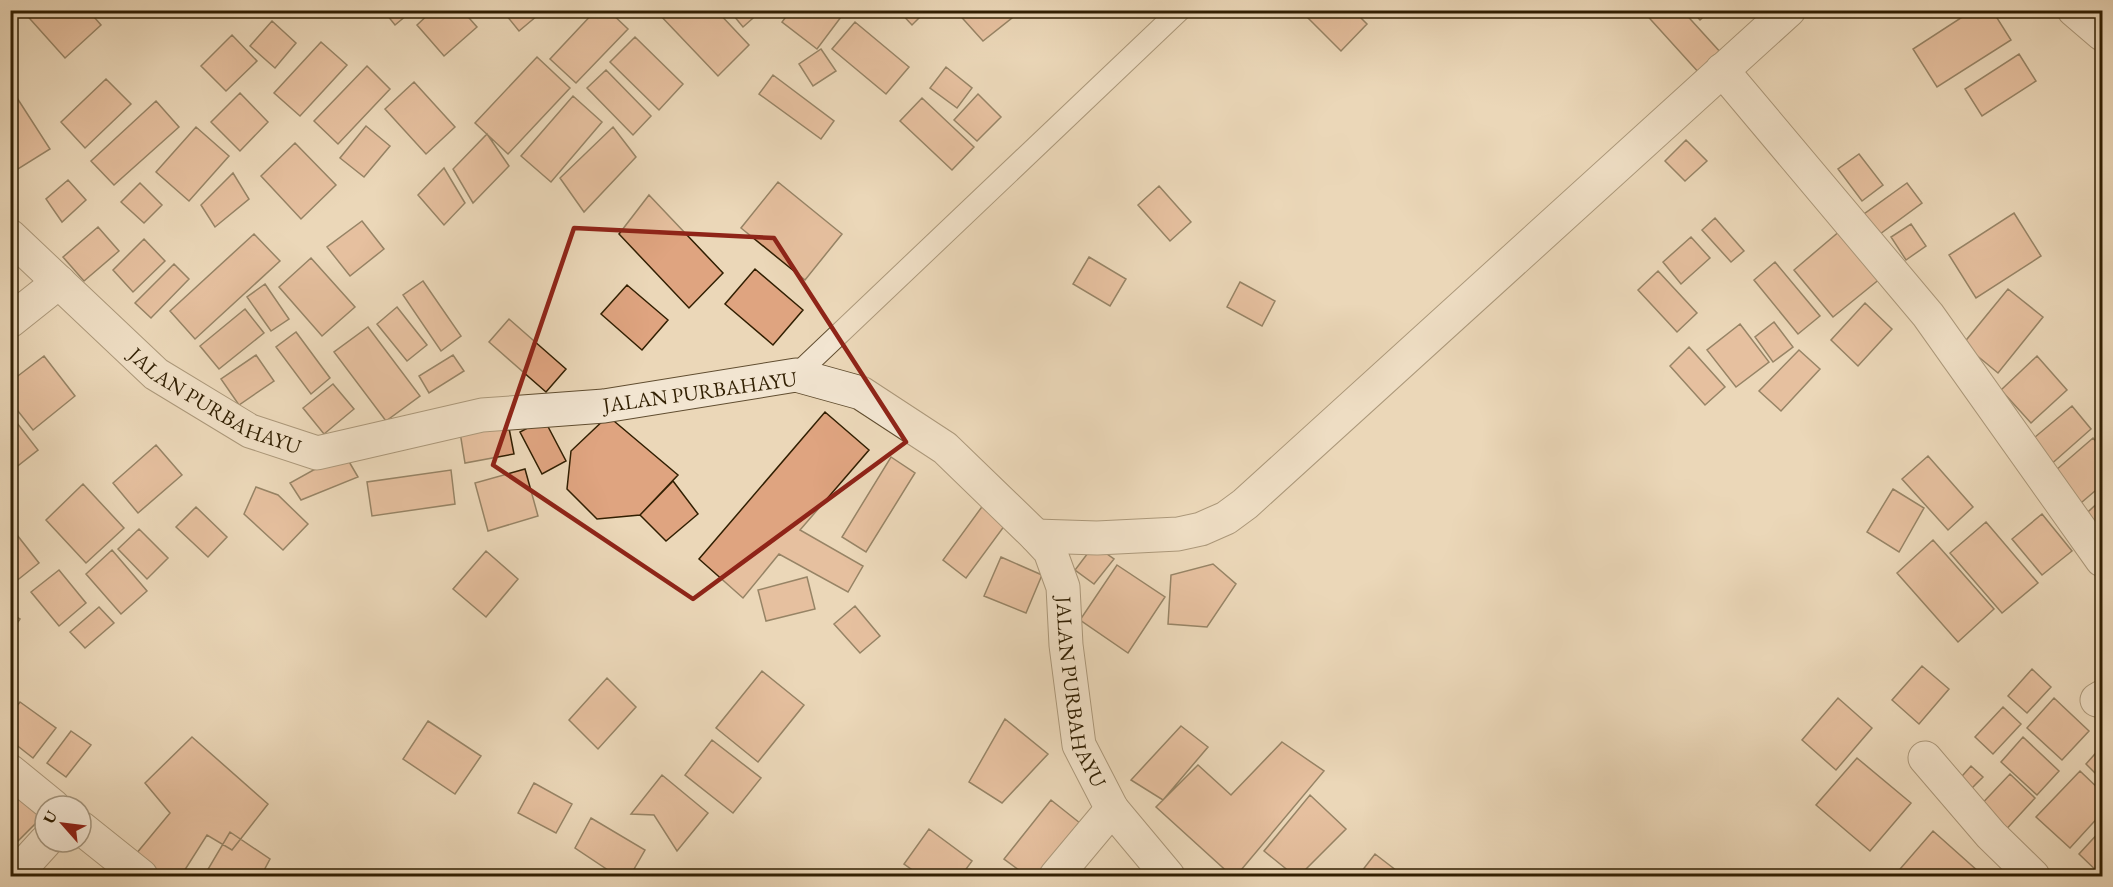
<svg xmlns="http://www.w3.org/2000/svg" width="2113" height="887" viewBox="0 0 2113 887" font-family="'EB Garamond',serif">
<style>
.building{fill:#dfa480;stroke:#311f02;stroke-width:1.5}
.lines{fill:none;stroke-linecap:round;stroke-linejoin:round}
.service-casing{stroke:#604d30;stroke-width:23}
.minor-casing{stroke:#604d30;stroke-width:35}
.service{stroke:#f2e5d1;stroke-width:21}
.minor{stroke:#f2e5d1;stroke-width:33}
.marked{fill:none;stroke:#8f2418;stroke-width:4.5;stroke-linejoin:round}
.labels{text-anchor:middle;stroke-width:5;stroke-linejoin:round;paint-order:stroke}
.street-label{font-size:21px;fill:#311f02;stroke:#f2e5d1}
</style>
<rect width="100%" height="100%" fill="#ebd7b8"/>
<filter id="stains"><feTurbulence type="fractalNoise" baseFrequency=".00333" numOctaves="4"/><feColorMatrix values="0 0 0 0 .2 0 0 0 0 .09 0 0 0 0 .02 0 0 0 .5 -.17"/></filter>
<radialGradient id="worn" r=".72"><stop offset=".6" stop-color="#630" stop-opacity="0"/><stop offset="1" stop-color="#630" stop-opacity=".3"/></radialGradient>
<path class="building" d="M22 10H88L101 25 65 58Z
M383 10H413L395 25Z
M433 10H462L477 27 444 56 417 25Z
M502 10H544L519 31Z
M596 10H608L628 29 576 83 550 59Z
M661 10H716L749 45 718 76 658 13Z
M729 10H760L761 11 743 27Z
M791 10H841L844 13 817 49 782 22Z
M898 10H927L912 25Z
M955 10H1022L983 41Z
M1300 10H1353L1367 24 1341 51Z
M1642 10H1682L1722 54 1700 74Z
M1691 10H1711L1700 20Z
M1973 10H1992L2011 40 1937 87 1913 49Z
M272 21 296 43 275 68 250 46Z
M855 22 909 67 886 94 832 49Z
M232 35 257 61 226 91 201 66Z
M635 37 683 84 659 110 610 62Z
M321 42 347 65 300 116 274 93Z
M821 49 836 71 813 86 799 64Z
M2019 54 2036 81 1982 116 1965 89Z
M537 57 570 88 508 154 475 123Z
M367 66 390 89 338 144 314 121Z
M946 67 972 88 957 108 930 88Z
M606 70 651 116 633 135 587 88Z
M773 75 834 121 821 139 759 94Z
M106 79 131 104 85 148 61 122Z
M414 82 455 127 426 154 385 109Z
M10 87 50 149 10 174Z
M240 93 268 122 240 151 211 122Z
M978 94 1001 117 977 141 954 120Z
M573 96 602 122 551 182 521 156Z
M922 98 974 147 952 170 900 121Z
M156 101 179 127 114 185 91 161Z
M366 126 390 146 364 177 340 158Z
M196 127 229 156 189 201 156 172Z
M613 127 636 157 584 212 560 178Z
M487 134 509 166 473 203 453 169Z
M1686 140 1707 161 1685 181 1665 161Z
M295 143 336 185 301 219 261 176Z
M1859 154 1883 185 1862 201 1838 169Z
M444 168 465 203 444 225 418 195Z
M233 173 249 199 215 227 201 205Z
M68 180 86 200 62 222 46 199Z
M778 182 842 234 805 280 741 228Z
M140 183 162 205 144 223 121 202Z
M1907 183 1922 203 1880 234 1864 214Z
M1159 186 1191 222 1170 241 1138 205Z
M649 195 723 273 689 308 619 234Z
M2014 213 2041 256 1976 298 1949 255Z
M1715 218 1744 251 1731 262 1702 230Z
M362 221 384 249 350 276 327 247Z
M1911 224 1926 246 1906 260 1891 237Z
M98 227 119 251 84 281 63 257Z
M1841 230 1881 278 1833 317 1794 270Z
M254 234 280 261 195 339 170 311Z
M1691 237 1710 258 1681 284 1663 262Z
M144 239 165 261 133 292 113 270Z
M1089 257 1126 279 1110 306 1073 284Z
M311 258 355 307 322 336 279 287Z
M1775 262 1820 316 1798 334 1754 280Z
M174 264 189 279 151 318 135 303Z
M755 269 803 310 773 345 725 304Z
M1658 271 1697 313 1677 332 1638 290Z
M423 281 461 336 441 351 403 295Z
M1240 282 1275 301 1262 326 1227 307Z
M265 284 289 319 271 331 247 297Z
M627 285 668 320 642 350 601 314Z
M2008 289 2043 317 1998 373 1963 344Z
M1865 303 1892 329 1858 366 1831 340Z
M397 307 427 345 407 361 377 324Z
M245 309 264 333 219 369 200 346Z
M509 319 566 369 546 392 489 342Z
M1774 322 1793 347 1773 362 1755 337Z
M1740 324 1769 362 1736 387 1707 350Z
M368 327 420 396 386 421 334 352Z
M296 332 330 378 311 394 276 347Z
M1689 347 1725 387 1705 405 1670 366Z
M1799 350 1820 369 1781 411 1759 391Z
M256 355 274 381 239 405 221 379Z
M453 355 464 371 429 393 419 376Z
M44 356 75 396 33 430 10 401V382Z
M2037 356 2067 390 2031 423 2001 390Z
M333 384 354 409 324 434 303 408Z
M2072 406 2091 429 2048 467 2028 443Z
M825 412 869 450 800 530 863 566 848 592 779 554 743 598 699 559Z
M10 414 38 450 10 472Z
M608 416 678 475 640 515 597 519 567 489 571 451Z
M544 419 566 461 542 474 520 432Z
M508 423 514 454 465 463 460 432Z
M2093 438 2102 449V485L2075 508 2048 477Z
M156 445 182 475 138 513 113 483Z
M344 453 358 477 301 500 290 483Z
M1928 456 1973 507 1948 530 1902 479Z
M891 457 915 473 866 552 842 537Z
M525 469 538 516 488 531 475 483Z
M451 470 455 504 372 516 367 482Z
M673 481 698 514 666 541 640 515Z
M83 484 124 528 86 563 46 520Z
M256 487 278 495 308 524 283 550 244 514Z
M1893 489 1924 508 1899 552 1867 532Z
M2102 499V542L2078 521Z
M984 504 1008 521 966 578 943 560Z
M196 507 227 537 208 557 176 527Z
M2042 514 2072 551 2042 575 2012 539Z
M1986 522 2038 583 2002 613 1950 553Z
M10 526 39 563 10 586Z
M139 529 168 558 147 579 118 549Z
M1933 540 1994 609 1958 642 1897 573Z
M1094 545 1114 559 1094 584 1075 570Z
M112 550 147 591 121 614 86 574Z
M486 551 518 579 486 617 453 589Z
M1001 557 1042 575 1026 613 984 596Z
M1213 564 1236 584 1207 627 1168 624 1171 575Z
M1117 565 1165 597 1128 653 1080 620Z
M59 570 86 603 59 626 31 592Z
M807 577 815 609 766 621 758 590Z
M855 606 880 636 860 653 834 624Z
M99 607 114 623 85 648 70 632Z
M10 613 20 619 10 634Z
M1922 666 1949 689 1919 724 1892 700Z
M2032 669 2051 687 2027 713 2008 696Z
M762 671 804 705 758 762 716 728Z
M607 678 636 707 598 749 569 720Z
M1838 698 1872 728 1836 770 1802 740Z
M2054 698 2089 731 2062 760 2027 728Z
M20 702 56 728 33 758 10 740V715Z
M2003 707 2021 724 1993 754 1975 737Z
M1005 719 1048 754 1002 803 969 782Z
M428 721 481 756 455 794 403 759Z
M1181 726 1208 747 1163 800 1131 780Z
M71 731 91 745 66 777 47 763Z
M192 737 268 804 232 850 207 835 181 876H162L136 854 170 813 145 783Z
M2023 737 2059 771 2037 795 2001 762Z
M712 740 761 778 733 813 685 775Z
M1282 742 1324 771 1236 876H1232L1156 807 1198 765 1231 795Z
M2102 746V780L2086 764Z
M1857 758 1911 803 1870 851 1816 805Z
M1971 766 1983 777 1966 794 1955 784Z
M2080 771 2102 792V813L2070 848 2036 817Z
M2010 774 2035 798 2001 835 1975 811Z
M662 775 708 813 677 851 654 815 631 814Z
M534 783 572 804 556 833 518 813Z
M10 790 43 816 15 844 10 840Z
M1310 795 1346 829 1299 876H1295L1264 851Z
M1051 800 1085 827 1046 876H1027L1004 859Z
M591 818 645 850 630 876H617L575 848Z
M929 829 972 861 961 876H921L904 864Z
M2102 829V876L2079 854Z
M1933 831 1979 872 1975 876H1894Z
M230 832 270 859 261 876H204Z
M1375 854 1401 874 1399 876H1358Z
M1098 870 1106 876H1093Z"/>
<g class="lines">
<defs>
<path id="service" d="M796 375 1180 10"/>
<g id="minor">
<path d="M2074 10 2102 34"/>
<path d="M1722 70 1928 315 2102 560"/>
<path id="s1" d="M10 236 156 374 250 431 317 453 482 415 604 406 796 375 861 393 945 448 1036 536 1050 551 1063 587 1066 645 1079 745 1112 809 1168 876"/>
<path d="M10 321 59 282"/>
<path d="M1036 536 1097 538 1178 534 1201 529 1226 518 1245 504 1789 10"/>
<path d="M2097 700 2102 697"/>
<path d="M1925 758 1991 835 2033 876"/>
<path d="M10 771 53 806"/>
<path d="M81 828 141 876"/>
<path d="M14 876 45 842"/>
<path d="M1056 876 1112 809"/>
</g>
</defs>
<use href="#service" class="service-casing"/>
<use href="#minor" class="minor-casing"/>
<use href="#service" class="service"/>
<use href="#minor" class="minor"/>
</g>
<path d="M0 0H2113V887H0ZM574 228 774 238 906 442 693 599 493 465Z" fill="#ebd7b8" fill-opacity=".55" fill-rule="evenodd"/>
<path class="marked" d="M574 228 774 238 906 442 693 599 493 465Z"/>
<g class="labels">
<g class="street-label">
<text transform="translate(700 392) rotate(-8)" y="7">JALAN PURBAHAYU</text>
<text dy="7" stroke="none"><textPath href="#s1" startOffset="266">JALAN PURBAHAYU</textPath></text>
<text dy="7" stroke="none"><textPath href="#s1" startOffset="1328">JALAN PURBAHAYU</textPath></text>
</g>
</g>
<rect width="2113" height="887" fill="none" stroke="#ebd7b8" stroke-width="36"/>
<rect x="12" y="12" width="2089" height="863" fill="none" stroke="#311f02" stroke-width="3"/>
<rect x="18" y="18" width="2077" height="851" fill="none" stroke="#311f02" stroke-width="1.5"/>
<g transform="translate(63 824) rotate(298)"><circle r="28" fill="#f2e5d1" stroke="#a5967e" stroke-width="1.5"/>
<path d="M0-4.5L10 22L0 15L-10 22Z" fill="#8f2418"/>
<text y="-9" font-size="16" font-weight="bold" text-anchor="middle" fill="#311f02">U</text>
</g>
<rect width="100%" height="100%" filter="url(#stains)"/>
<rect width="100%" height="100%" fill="url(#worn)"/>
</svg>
